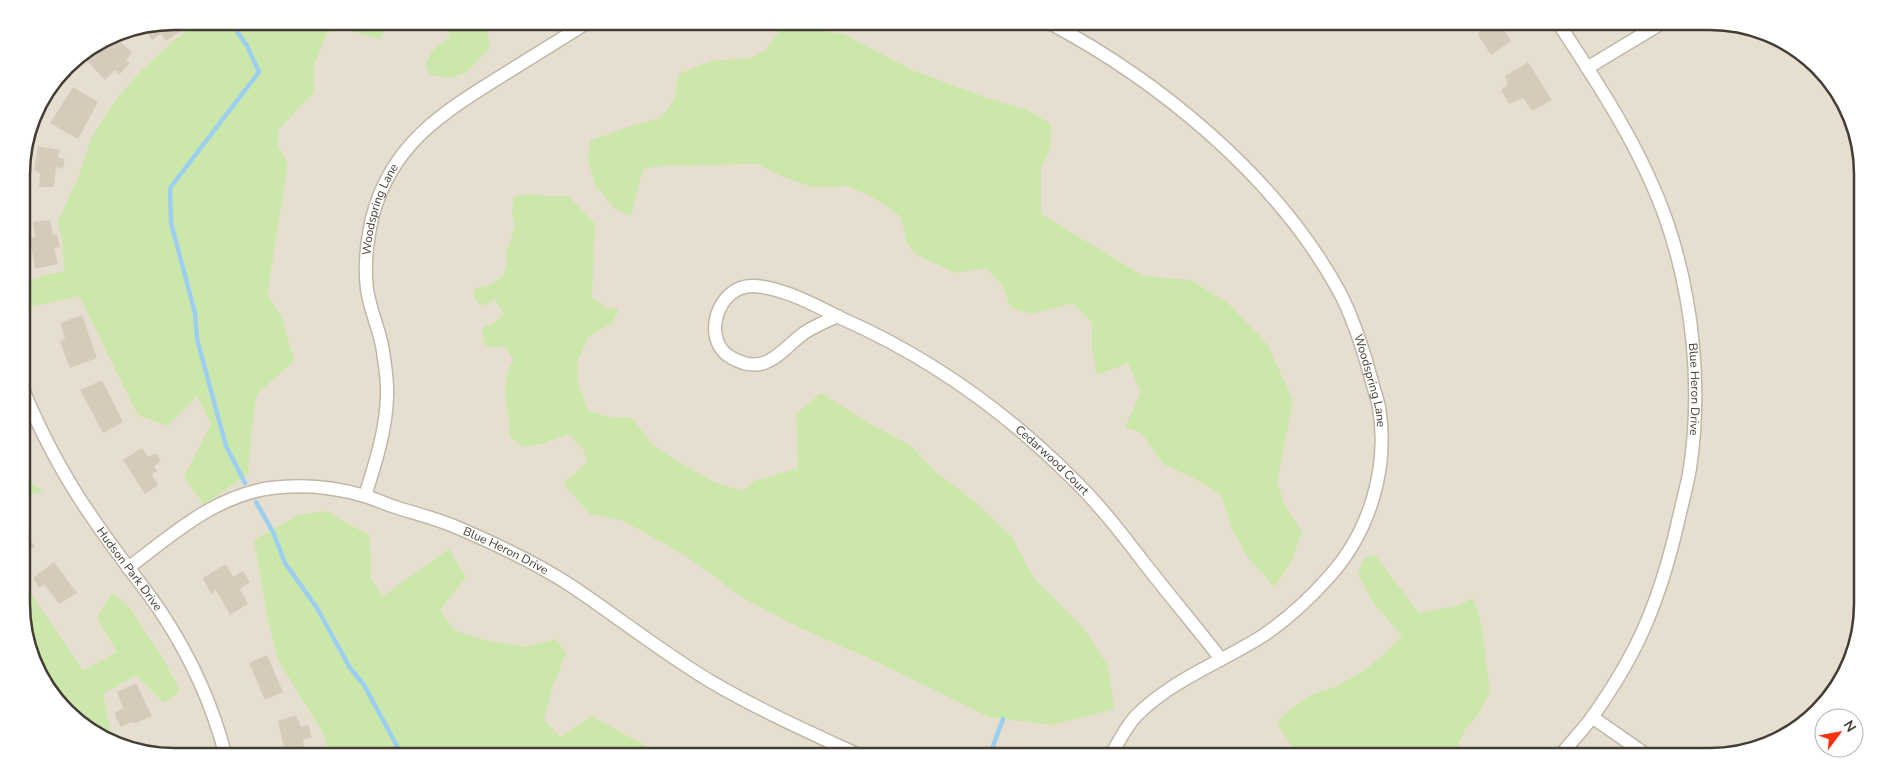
<svg xmlns="http://www.w3.org/2000/svg" width="1884" height="778" viewBox="0 0 1884 778" font-family="'Nunito Sans',sans-serif">
<style>
.residential{fill:#e6dfd0}
.green{fill:#cce7aa}
.lines{fill:none;stroke-linecap:round;stroke-linejoin:round}
.stream{stroke:#9ccef0;stroke-width:4.5}
.building{fill:#d6cbbb}
.street-casing{stroke:#c0b7a8;stroke-width:15}
.street{stroke:#fff;stroke-width:12}
.labels{text-anchor:middle;stroke-width:4;stroke-linejoin:round;paint-order:stroke}
.street-label{font-size:12px;fill:#433d33;stroke:#fff}
.rim{fill:none;stroke:#433d33;stroke-width:2.5}
</style>
<rect width="100%" height="100%" fill="#f1ede2"/>
<path class="residential" d="M174 21H1710L1768 33 1831 81 1861 154 1863 605 1851 662 1803 725 1760 749 1720 756 174 757 116 745 53 697 23 625 22 163 37 106 73 59 116 33Z"/>
<path class="green" d="M204 21H390L380 39 347 30 327 32 314 66V92L278 130V147L288 164 267 295 281 315 294 361 257 394 252 425 248 474 204 505 184 477 211 424 197 396 167 426 138 415 79 296 22 309V273L24 282 48 274 64 272 63 245 58 222 79 175 92 137 116 100 140 72 178 37Z
M447 21H471L487 28 490 48 468 71 451 78 430 75 425 64 432 51 450 37Z
M784 25 843 34 914 71 987 98 1027 110 1051 124 1050 148 1041 169V214L1143 276 1191 280 1230 305 1267 344 1293 400 1277 482 1286 508 1302 532 1292 560 1275 587 1250 560 1233 532 1221 495 1194 478 1163 464 1142 433 1125 427 1141 392 1128 363 1097 375 1092 348V323L1073 303 1032 314 1011 308 1002 285 986 268 955 273 917 255 907 244 901 217 874 198 848 186 813 187 784 177 757 164 658 166 643 169 631 216 614 208 596 186 588 161 590 141 631 126 661 118 674 100 679 74 710 61 751 58 766 50Z
M529 194 548 196H568L595 224 592 297 607 309 619 308 613 322 588 337 578 360 577 379 588 411 613 418 631 417 653 445 680 463 716 483 743 491 754 481 798 468 796 414 821 393 870 424 910 445 937 473 975 502 1012 537 1033 577 1084 629 1108 666 1114 709 1052 725 989 717 875 661 798 627 743 598 686 556 622 520 590 514 563 483 588 462 583 449 569 434 545 443 524 447 509 436C511 417 502 396 507 377 508 371 511 364 514 359L504 346 492 347 484 345 483 327 496 322 504 314 495 299 482 306 474 299 475 288 487 286 503 276 507 265 506 253 515 226 512 215 513 197Z
M22 479 44 491 22 496Z
M326 511 370 536 371 580 383 596 449 549 466 577 440 610 455 631 486 640 525 647 556 639 566 653 552 689 544 720 560 737 592 716 665 757H330L322 731 278 660 268 620 254 540 298 515Z
M1375 555 1419 613 1457 606 1473 598 1481 623 1490 692 1478 715 1465 729 1457 748 1450 756 1296 757V753L1277 723C1287 710 1302 700 1317 693 1322 690 1329 690 1335 687 1361 674 1383 658 1402 636L1375 605 1358 575 1363 559Z
M23 582 83 671 117 652 97 618 112 593 130 608 165 662 180 691 164 703 136 675 103 694 112 739 116 745 53 697 23 625Z"/>
<g class="lines">
<path class="stream" d="M230 21 247 46 259 72 170 188 171 223 195 313 197 339 226 446 245 483
M256 502 273 532 285 563 317 608 350 668 364 685 403 757
M989 757 1003 719"/>
</g>
<path class="building" d="M174 21H188L190 25 166 41 161 34 152 40 144 27Z
M1477 21H1499L1511 41 1491 55 1478 35 1481 29Z
M114 35 132 53 126 60 130 63 119 75 115 70 105 80 87 61Z
M1528 62 1552 100 1532 111 1523 98 1509 104 1501 90 1508 84 1505 76Z
M73 87 98 102 78 139 50 123Z
M38 146 60 150 58 157 65 159 63 169 56 167 54 187H39L40 174 34 170Z
M50 220 53 235 57 234 60 247 54 248 58 264 35 269 30 238 35 237 33 222Z
M82 315 97 358 70 368 60 342 65 338 60 323Z
M102 380 123 422 103 433 80 390Z
M142 448 148 457 156 453 161 461 154 466 157 471 152 474 158 485 145 494 123 460Z
M22 514 32 531 27 534 35 547 22 553Z
M54 562 77 593 59 604 44 584 39 588 33 578Z
M226 564 233 577 243 571 250 582 240 589 248 604 230 615 216 590 211 594 203 578Z
M267 655 283 692 265 700 249 663Z
M136 683 152 716 136 723 131 722 121 727 114 713 123 708 117 692Z
M296 715 301 727 308 725 312 737 303 740 306 757H286L278 721Z
M157 745 160 754 142 751Z"/>
<g class="lines">
<defs>
<g id="street">
<path id="s1" d="M1046 21C1160 81 1278 178 1340 293 1354 320 1363 349 1371 378 1373 387 1377 397 1379 407 1389 468 1370 532 1328 578 1310 598 1286 620 1264 635 1222 662 1173 679 1137 715 1126 726 1118 743 1110 757"/>
<path id="s2" d="M1557 21C1599 85 1642 150 1667 222 1693 299 1702 387 1690 468 1687 487 1681 507 1677 526 1669 560 1659 594 1645 626 1632 656 1612 689 1593 716 1583 730 1570 743 1560 756"/>
<path d="M1587 68 1665 21"/>
<path id="s3" d="M838 316C826 321 815 326 804 333 780 351 766 377 732 358 700 341 717 285 753 286 783 287 816 306 843 319 929 357 1005 411 1072 478 1099 504 1122 534 1145 564 1170 596 1196 627 1221 659"/>
<path id="s4" d="M22 387C41 433 65 479 94 520 115 552 140 581 161 612 190 656 213 706 226 757"/>
<path id="s5" d="M365 496C375 464 386 431 387 397 388 382 385 366 383 351 380 330 370 311 367 289 364 265 367 241 372 218 391 144 442 113 503 75 532 57 561 39 590 21"/>
<path id="s6" d="M128 568C172 535 214 496 271 488 302 484 335 487 365 496 375 499 383 503 392 506 413 513 435 518 456 527 496 544 537 563 573 587 619 618 663 653 710 681 759 710 811 733 863 757"/>
<path d="M1592 717 1648 756"/>
</g>
</defs>
<use href="#street" class="street-casing"/>
<use href="#street" class="street"/>
</g>
<g class="labels">
<g class="street-label">
<text dy="4" stroke="none"><textPath href="#s5" startOffset="294">Woodspring Lane</textPath></text>
<text dy="4" stroke="none"><textPath href="#s1" startOffset="499">Woodspring Lane</textPath></text>
<text dy="4" stroke="none"><textPath href="#s2" startOffset="400">Blue Heron Drive</textPath></text>
<text dy="4" stroke="none"><textPath href="#s3" startOffset="571">Cedarwood Court</textPath></text>
<text dy="4" stroke="none"><textPath href="#s6" startOffset="412">Blue Heron Drive</textPath></text>
<text dy="4" stroke="none"><textPath href="#s4" startOffset="212">Hudson Park Drive</textPath></text>
</g>
</g>
<path d="M0 0H1884V778H0ZM174 30H1710A144 144 0 0 1 1854 174V604A144 144 0 0 1 1710 748H174A144 144 0 0 1 30 604V174A144 144 0 0 1 174 30Z" fill="#fff" fill-rule="evenodd"/>
<path class="rim" d="M174 30H1710A144 144 0 0 1 1854 174V604A144 144 0 0 1 1710 748H174A144 144 0 0 1 30 604V174A144 144 0 0 1 174 30Z"/>
<g transform="translate(1839 733) rotate(58)"><circle r="24" fill="#ffffff" stroke="#b4b1ad"/>
<path d="M0-4L9 19L0 12L-9 19Z" fill="#fd310e"/>
<text y="-8" font-size="14" font-weight="bold" text-anchor="middle" fill="#433d33">N</text>
</g>
</svg>
